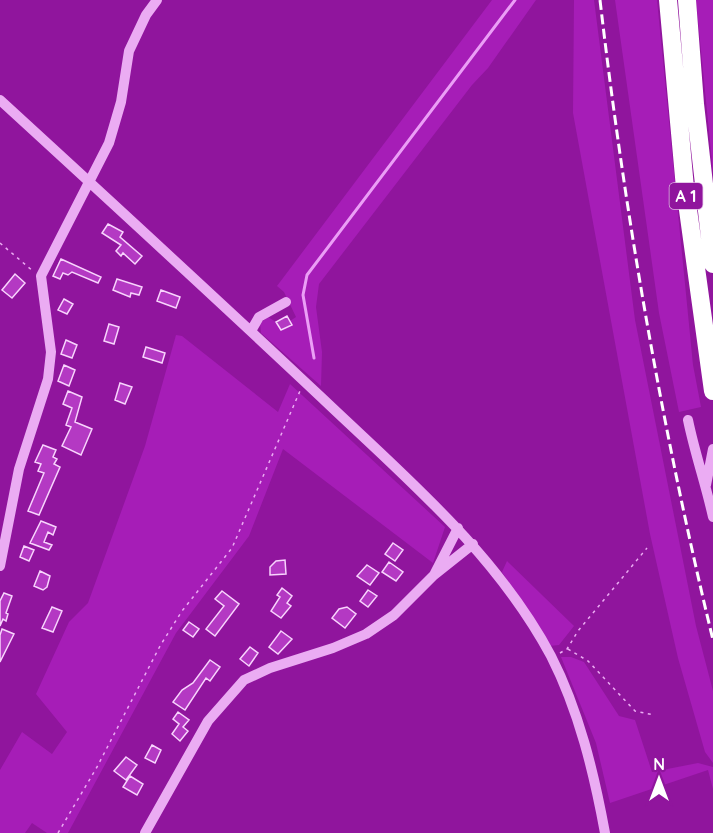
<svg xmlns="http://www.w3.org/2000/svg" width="713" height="833" viewBox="0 0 713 833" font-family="Quicksand,sans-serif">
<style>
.green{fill:#a61db7}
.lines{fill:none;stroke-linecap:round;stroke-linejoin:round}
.stream{stroke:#eb9ef6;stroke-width:3}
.building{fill:#b439c3;stroke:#f8d4fd;stroke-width:1.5}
.path{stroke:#ebacf3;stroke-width:1.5;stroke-dasharray:3 4.5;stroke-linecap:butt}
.minor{stroke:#ebacf3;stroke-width:10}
.highway{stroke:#fff;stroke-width:18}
.rail{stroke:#fff;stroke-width:3;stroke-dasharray:10 4.5;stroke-linecap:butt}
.labels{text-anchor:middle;stroke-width:4.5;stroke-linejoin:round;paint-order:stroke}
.shield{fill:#90159d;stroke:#deb9e2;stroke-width:1.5}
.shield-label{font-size:16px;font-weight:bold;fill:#fff}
</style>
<rect width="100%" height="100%" fill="#90159d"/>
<path class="green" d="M492 0H536L488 68 472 85 319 284 316 307 322 352 321 386 261 333 260 323 268 317 276 322 281 330 292 325 290 321 296 317 284 292 277 286Z
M574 0H594L635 320 696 626 713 691V763L705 752 678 658 650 534 573 113Z
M615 0H657L693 365 701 407 679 412 659 313Z
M696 0H713V172Z
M176 335 182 336 278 412 290 384 445 527 433 563 283 449 249 536 176 633 68 833H47L32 823 25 833H0V770L22 732 52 754 67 732 36 694 69 622 88 603 145 446Z
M507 561 574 626 559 645 549 646 502 572Z
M561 657H571L584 662 619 716 635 720 652 772 698 763 713 767V789L708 770 610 803 596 743Z"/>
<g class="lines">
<path class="stream" d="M314 358 303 295 307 275 515 0"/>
</g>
<path class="building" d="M108 224 123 232 120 237 142 256 135 264 123 253 121 256 116 251 121 245 102 233Z
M61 259 101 277 98 283 72 272 68 275 63 273 60 279 53 276Z
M15 274 25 283 12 298 2 290Z
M117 279 142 287 139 295 131 293 130 297 113 290Z
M161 290 180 297 176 308 157 301Z
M64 299 73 304 67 314 58 310Z
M287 316 292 325 281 330 276 322Z
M109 324 119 327 114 344 104 341Z
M66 340 77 345 72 358 61 354Z
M146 347 165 353 162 363 143 357Z
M64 365 75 370 69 386 58 381Z
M120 383 132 387 125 404 115 400Z
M68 391 82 397 75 422 92 429 81 455 62 446 71 427 66 425 72 408 63 404Z
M43 445 56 450 53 457 57 459 54 464 60 467 39 515 28 511 44 473 38 471 41 464 35 462Z
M41 521 56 527 53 535 48 532 44 542 52 545 49 550 30 543Z
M393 543 403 550 395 561 385 554Z
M24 546 34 550 29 561 20 557Z
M285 560 286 574 270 575V567L276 561Z
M389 562 403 572 396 581 382 572Z
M367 565 379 573 370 585 357 576Z
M40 571 50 576 47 587 43 590 34 586Z
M282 588 292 596 287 603 291 606 281 618 271 611 280 597 277 595Z
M368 590 377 596 368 607 360 601Z
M222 591 239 604 215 636 206 629 224 606 215 599Z
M4 593 12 596 6 613 8 614 6 621 3 619 0 626V601Z
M52 607 62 611 53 632 42 628Z
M347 607 356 614 345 628 332 618 339 609Z
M189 622 199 629 193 637 183 630Z
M2 629 14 634 0 662V635Z
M281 631 292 639 278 654 269 647Z
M250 647 258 653 249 666 240 659Z
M210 660 220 667 210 681 206 678 185 710 173 702 182 690 193 683Z
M178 712 189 720 183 727 188 731 180 741 172 734 179 724 173 719Z
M152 745 161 750 155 763 145 758Z
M126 757 137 765 126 780 114 771Z
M130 776 143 784 137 795 123 787Z"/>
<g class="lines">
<path class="path" d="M0 243 34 272
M568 649 588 661 635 711 654 715
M560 653 567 649 578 631 647 548
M58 833 97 767 160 646 182 611 232 548 300 391"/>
<path class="minor" d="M0 100C108 199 216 298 322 398 406 478 496 553 551 656 579 711 594 773 605 833
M251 331 259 317 286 302
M688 420C695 454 706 485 713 517
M706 485 713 449
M0 566 19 469 48 379 51 352 41 276 109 143 121 102 129 51 146 15 157 0
M434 575 458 528
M145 833 208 721 244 680 270 668 333 648 366 634 394 615 434 575 473 544"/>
<path class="highway" d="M668 0 685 188 713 391
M687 0 695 104 713 264"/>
<path class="rail" d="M600 0C625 215 662 429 713 640"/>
</g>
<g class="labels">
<rect class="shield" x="669.5" y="183" width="33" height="26" rx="4.5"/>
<g class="shield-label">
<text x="686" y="202">A 1</text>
</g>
</g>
<g transform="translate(659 779)" stroke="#90159d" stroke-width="4.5" paint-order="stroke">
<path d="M0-4.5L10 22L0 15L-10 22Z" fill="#ffffff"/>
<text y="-9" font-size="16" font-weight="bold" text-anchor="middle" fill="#ffffff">N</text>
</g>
</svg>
